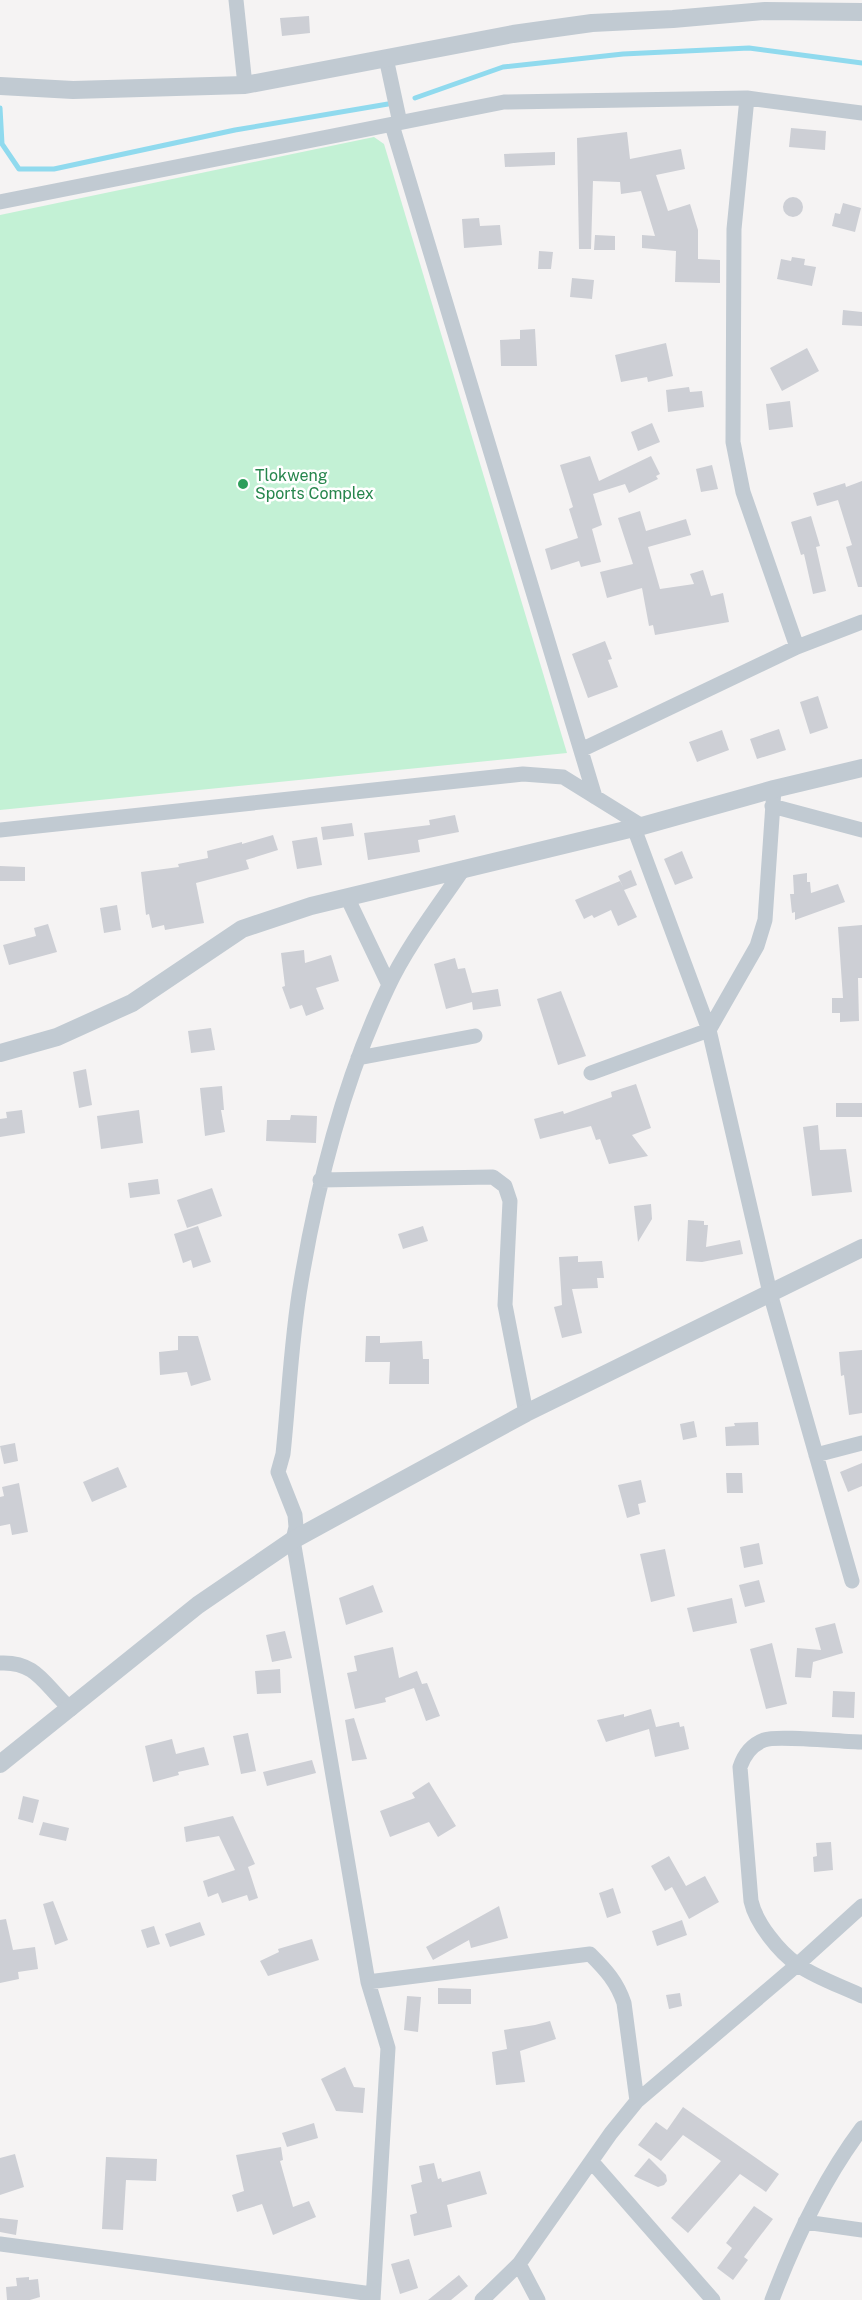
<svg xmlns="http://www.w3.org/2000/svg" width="862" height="2300" viewBox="0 0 862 2300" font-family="'Public Sans',sans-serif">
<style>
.green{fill:#c3f1d5}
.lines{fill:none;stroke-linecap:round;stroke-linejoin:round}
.stream{stroke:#90daee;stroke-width:5}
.building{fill:#cdcfd5}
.minor{stroke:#c1cad2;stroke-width:15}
.tertiary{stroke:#c1cad2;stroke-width:18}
.leisure-dot{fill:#2e9e5b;stroke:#fff;stroke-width:2}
.labels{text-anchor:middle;stroke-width:5;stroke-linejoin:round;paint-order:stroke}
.leisure-label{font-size:16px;fill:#27864d;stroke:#fff;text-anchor:start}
</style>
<rect width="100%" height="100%" fill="#f5f3f3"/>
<path class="green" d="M374 137 384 144 567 753 0 810V215Z"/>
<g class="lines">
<path class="stream" d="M415 98 503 67 623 54 749 48 862 63
M0 108 2 144 19 169H54L235 130 388 104"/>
</g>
<path class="building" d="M309 16 310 33 282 36 280 18Z
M791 128 826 131 825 150 789 147Z
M627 132 630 159 681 149 685 169 656 175 668 211 690 204 698 230V259L720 260V283L675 282 676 251 642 248V235L655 236 641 191 621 194 620 182 593 181 591 249H579L577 138Z
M555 152V165L505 167 504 154Z
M783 207a10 10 0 1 1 20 0a10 10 0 1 1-20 0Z
M843 203 861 208 855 232 832 226 835 213 840 214Z
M479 218 480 226 500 225 502 245 464 248 462 219Z
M595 235 615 236V250H594Z
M539 251 553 252 551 269H538Z
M792 257 805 259 804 265 816 267 812 286 777 279 781 259 791 261Z
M572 278 594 280 592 299 570 297Z
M843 310 862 312V326L842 325Z
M535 329 537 366H501L500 340 520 339V330Z
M666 343 673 376 648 382 647 377 621 382 615 355Z
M807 348 819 371 782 391 770 368Z
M689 387 690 392 702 391 704 407 668 412 666 390Z
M790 401 793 427 769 430 766 404Z
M652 423 660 442 638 451 631 432Z
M590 456 599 481 651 456 660 474 656 476 658 479 629 493 625 484 593 494 602 525 592 529 601 562 581 567 579 561 551 570 545 549 578 538 569 509 573 507 560 465Z
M712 465 718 489 701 492 696 469Z
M862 481V587H858L846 547 852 545 838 500 817 506 813 493 845 483 846 487Z
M640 511 646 531 686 519 691 535 648 547 660 589 694 584 690 574 703 570 711 596 723 593 729 622 655 635 653 625 649 626 642 588 607 598 600 572 633 564 618 518Z
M811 516 820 546 816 547 826 591 813 594 804 554 801 555 791 522Z
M605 641 612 659 608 660 618 687 588 698 572 654Z
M818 696 828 728 810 734 800 702Z
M779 729 786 750 757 759 750 739Z
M722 730 729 750 697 762 689 742Z
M455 815 459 832 418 840 420 852 368 860 364 833 430 825 429 820Z
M352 823 354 836 323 840 321 827Z
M273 835 278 850 246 860 249 869 196 883 204 923 165 930 164 925 152 928 149 914 146 915 141 872 179 867 178 864 208 858 207 851 242 842V844Z
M317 837 322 865 297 869 292 841Z
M682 851 693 878 675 885 664 859Z
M0 866 25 867V881H0Z
M631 870 637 885 624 890 637 917 618 926 611 910 594 918 592 915 584 919 575 900 620 881 623 887 618 876Z
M807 873V882H810L811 893 838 884 845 902 795 920V912L792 913 790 894H794L793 875Z
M117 905 121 930 104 933 100 908Z
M48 924 57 952 9 965 3 945 36 936 34 928Z
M862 925V978H858L859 1021 840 1022V1013H832V998H843L838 927Z
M304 950 305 963 331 955 339 981 316 988 324 1009 306 1016 302 1005 290 1009 282 987 285 986 281 953Z
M455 958 458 969 465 968 472 993 498 989 501 1006 473 1010 472 1002 446 1009 434 964Z
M561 991 586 1056 558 1065 537 999Z
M211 1028 215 1050 191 1053 188 1031Z
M86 1069 92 1105 79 1108 73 1072Z
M636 1084 651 1128 632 1135 648 1156 609 1164 600 1139 596 1140 591 1126 540 1139 534 1119 563 1111 564 1114 612 1097 611 1092Z
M222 1086 224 1110H221L225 1132 205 1136 200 1088Z
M836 1103H862V1117H836Z
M22 1110 25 1133 0 1137V1119L7 1118 6 1112Z
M139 1110 143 1143 101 1149 97 1116Z
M291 1115 317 1116 316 1143 266 1141 267 1120H290Z
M818 1125 820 1150 846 1149 852 1192 812 1196 803 1127Z
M158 1179 160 1194 130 1198 128 1183Z
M212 1188 222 1216 187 1228 177 1200Z
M651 1204 652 1219 638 1242 634 1206Z
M688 1220 704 1221V1225H708L706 1247 740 1240 743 1254 702 1262 686 1261Z
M198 1226 211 1262 193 1268 191 1260 183 1263 174 1234Z
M423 1226 428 1241 403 1249 398 1234Z
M578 1256V1262L602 1261 604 1278H597L598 1288 572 1289 582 1333 562 1338 554 1307 562 1305 559 1257Z
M178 1336H198L211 1380 191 1386 187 1372 160 1375 159 1352 178 1350Z
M366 1336H380V1343L422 1341 423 1359H429V1384H389L390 1362H365Z
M862 1350V1413L849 1415 844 1375 841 1376 839 1352Z
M694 1421 697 1437 683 1440 680 1424Z
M758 1422 759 1445 726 1446 725 1427 735 1426 734 1423Z
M15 1443 18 1461 4 1464 0 1446Z
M862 1463V1486L848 1492 840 1472Z
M118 1467 127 1487 92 1502 83 1482Z
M726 1473H742L743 1493H727Z
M641 1480 646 1502 638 1504 640 1514 627 1518 618 1485Z
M19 1483 28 1532 12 1535 10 1524 0 1526V1497L4 1496 2 1487Z
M759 1543 763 1564 744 1568 740 1547Z
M665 1549 675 1596 651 1602 640 1554Z
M759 1580 765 1602 745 1607 739 1585Z
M373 1585 383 1612 346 1625 339 1598Z
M732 1598 737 1623 693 1632 687 1608Z
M835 1623 843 1653 813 1662 811 1678 795 1677 797 1648 821 1650 815 1628Z
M285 1631 292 1658 272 1662 266 1635Z
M772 1643 787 1704 766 1709 750 1649Z
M393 1647 399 1678 417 1671 422 1684 427 1683 440 1716 426 1721 414 1688 385 1698 386 1702 355 1709 347 1673 357 1671 354 1656Z
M280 1669 281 1693 257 1694 255 1671Z
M833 1691 855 1692 854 1718 832 1717Z
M651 1709 656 1727 679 1722 680 1727 684 1726 689 1749 655 1757 649 1729 606 1742 597 1720 624 1714V1717Z
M354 1718 367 1759 352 1761 345 1720Z
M248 1733 256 1771 241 1774 233 1736Z
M172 1739 176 1754 204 1747 209 1765 178 1772 179 1775 153 1782 145 1746Z
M312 1760 316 1773 267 1786 263 1772Z
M429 1782 456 1826 438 1837 429 1822 390 1837 380 1811 415 1798 412 1793Z
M23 1796 39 1800 33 1823 18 1819Z
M233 1816 255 1864 248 1867 258 1898 249 1901 247 1895 222 1903 218 1893 208 1897 203 1881 235 1870 219 1836 186 1842 184 1827Z
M43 1822 69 1828 66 1841 39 1835Z
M831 1842 833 1870 814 1872 813 1857 817 1856 816 1843Z
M669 1856 686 1886 705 1876 719 1902 689 1919 672 1887 665 1891 651 1866Z
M613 1888 621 1913 607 1918 599 1893Z
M53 1901 68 1940 55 1945 43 1904Z
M499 1906 508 1938 471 1948 469 1940 433 1960 426 1947Z
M6 1919 13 1950 35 1947 38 1969 18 1972 19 1979 0 1983V1920Z
M682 1920 687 1935 657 1946 652 1931Z
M200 1922 205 1935 170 1947 165 1934Z
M154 1926 160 1944 147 1948 141 1930Z
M312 1939 319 1960 268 1976 260 1961 279 1952 278 1949Z
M438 1988 471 1989V2004H438Z
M680 1993 682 2006 669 2009 666 1995Z
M407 1996 421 1997 418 2032 404 2030Z
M550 2021 556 2039 520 2051 525 2082 496 2085 492 2052 507 2049 504 2030 535 2025Z
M345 2067 354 2087 365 2088 363 2113 336 2111 321 2079Z
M683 2107 779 2174 766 2192 740 2174 688 2233 671 2218 721 2161 683 2135 661 2161 638 2145 656 2122 667 2130Z
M314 2123 318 2138 287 2147 282 2133Z
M281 2147 283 2160 280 2161 293 2207 309 2201 316 2217 273 2235 262 2204 237 2212 232 2195 244 2191 236 2155Z
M15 2154 24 2187 0 2195V2158Z
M106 2157 157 2159 156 2181 126 2180 123 2230 102 2229Z
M649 2158 666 2175 667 2181 664 2185 658 2187 634 2176Z
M434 2163 438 2179 441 2178 442 2182 480 2171 487 2194 447 2205 452 2227 414 2236 410 2215 417 2213 411 2185 422 2182 419 2166Z
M754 2206 773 2219 744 2257 748 2260 733 2280 717 2268 732 2248 726 2243Z
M0 2218 18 2220 16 2235 0 2232Z
M409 2259 418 2288 400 2294 391 2264Z
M459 2275 468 2286 451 2300H428Z
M29 2277V2280L38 2279 40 2297 30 2300H7L6 2287 17 2286 16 2278Z"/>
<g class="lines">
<path class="minor" d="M236 0 245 85
M386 58 400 123
M747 98 734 229 733 442 743 492 797 647
M392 125 595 797
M0 202 504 102 747 98 862 113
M581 750 797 647 862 622
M772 806 862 830
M634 828 709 1030 770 1293 852 1581
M0 830 523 774 563 777 642 826
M347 897 389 985
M358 1058 475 1036
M591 1073 709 1030 757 946 765 920 774 789
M320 1180 493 1177 505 1186 510 1201 505 1305 526 1413
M816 1455 862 1443
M0 1663C38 1661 45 1687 71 1709
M862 1742C844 1742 776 1735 764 1740 751 1745 744 1755 740 1767L751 1901C756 1923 779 1952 798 1965 817 1978 841 1986 862 1996
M368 1982 590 1954C606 1970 617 1982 624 2003L637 2101
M592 2162 713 2300
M805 2222 862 2230
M0 2244 372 2294
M519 2264 538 2300
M373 2300 388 2048 368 1982 293 1540 296 1527 295 1515 278 1472 283 1454C289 1397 291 1339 301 1282 318 1181 344 1079 388 987 407 946 439 905 464 868
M482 2300 519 2264 611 2133 637 2101 797 1965 862 1906
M772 2300C795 2239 823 2180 862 2128"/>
<path class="tertiary" d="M0 86 73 90 245 85 513 34 592 23 673 19 765 11 862 12
M0 1053 57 1037 132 1003 242 929 311 906 642 826 774 789 862 768
M0 1764 198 1605 293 1540 526 1413 862 1248"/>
</g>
<circle class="leisure-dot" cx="243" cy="484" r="6"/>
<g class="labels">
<g class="leisure-label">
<text x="255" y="481">Tlokweng<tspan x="255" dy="18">Sports Complex</tspan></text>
</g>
</g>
</svg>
